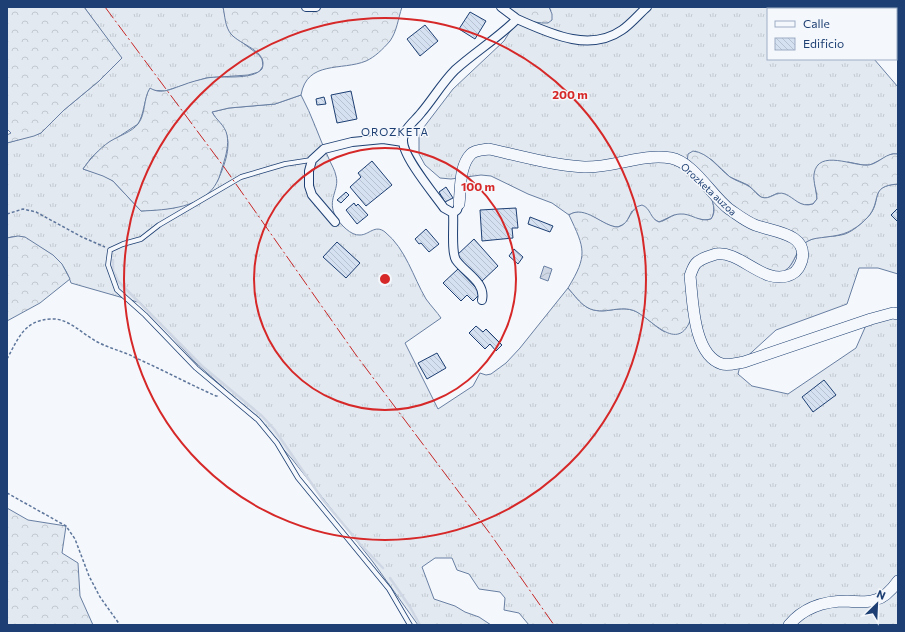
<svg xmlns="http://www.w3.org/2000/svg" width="905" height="632" viewBox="0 0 905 632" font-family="Commissioner,sans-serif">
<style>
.grass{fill:url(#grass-tufts);stroke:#687fa3}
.forest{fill:url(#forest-crowns);stroke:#687fa3}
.water{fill:url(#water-waves);stroke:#687fa3}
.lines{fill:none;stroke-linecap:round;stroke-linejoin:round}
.stream{stroke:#cfd7e4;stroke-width:2.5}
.building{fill:url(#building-back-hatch);stroke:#1d3f73}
.lane-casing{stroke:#1d3f73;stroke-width:5.5}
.street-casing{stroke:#1d3f73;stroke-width:10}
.secondary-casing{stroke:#1d3f73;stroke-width:12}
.path{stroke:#5e769c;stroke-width:1.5;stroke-dasharray:3 2;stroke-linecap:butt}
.lane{stroke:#f4f7fb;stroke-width:4}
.street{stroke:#f4f7fb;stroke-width:8}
.secondary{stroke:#f4f7fb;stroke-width:11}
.power{stroke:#c62828;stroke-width:1;stroke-dasharray:14 3 2 3;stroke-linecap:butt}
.ring{fill:none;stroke:#d62828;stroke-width:2}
.labels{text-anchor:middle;stroke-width:3;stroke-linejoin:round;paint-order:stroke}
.street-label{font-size:10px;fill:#1d3f73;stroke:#f4f7fb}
.neighbourhood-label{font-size:11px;letter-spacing:1px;fill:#1d3f73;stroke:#f4f7fb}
.centre{fill:#d62828;stroke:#f4f7fb;stroke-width:2}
.ring-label{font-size:12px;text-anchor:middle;font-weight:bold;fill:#d62828;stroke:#f4f7fb;stroke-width:3;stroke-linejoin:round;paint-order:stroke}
</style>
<defs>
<pattern id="grass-tufts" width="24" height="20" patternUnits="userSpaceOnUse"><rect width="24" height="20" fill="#e3e9f0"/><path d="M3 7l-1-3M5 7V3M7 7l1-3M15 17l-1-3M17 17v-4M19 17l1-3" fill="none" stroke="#c2c9d1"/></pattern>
<pattern id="forest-crowns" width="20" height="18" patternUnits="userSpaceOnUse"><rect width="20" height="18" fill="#e3e9f0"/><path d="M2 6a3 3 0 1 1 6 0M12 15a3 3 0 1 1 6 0" fill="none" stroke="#c2c9d1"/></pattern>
<pattern id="water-waves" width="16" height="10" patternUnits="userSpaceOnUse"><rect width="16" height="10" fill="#cfd7e4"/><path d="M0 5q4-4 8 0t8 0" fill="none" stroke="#b1bac7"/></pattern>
<pattern id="building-back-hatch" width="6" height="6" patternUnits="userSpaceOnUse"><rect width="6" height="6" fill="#d5e0f0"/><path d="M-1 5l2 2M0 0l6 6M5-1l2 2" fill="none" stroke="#b6c1d1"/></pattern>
</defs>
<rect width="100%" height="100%" fill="#f4f7fb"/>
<path class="grass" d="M84 7H223L227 25 231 34 259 55 262 59 263 66 259 72 248 75 206 78 165 91 149 90C144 101 144 114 138 124L103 147 91 158 83 169 103 175 113 181 141 211 174 208 217 182C223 169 232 148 226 133 223 125 216 120 212 112L229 108 275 104 301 95C312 115 319 138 329 159 331 164 335 170 336 176 340 190 326 200 336 217 340 224 351 236 360 235 369 235 375 224 385 232 406 249 413 277 426 299 431 306 437 312 441 318L405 343 438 409 473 386 480 373 486 375 491 374 506 363 520 348 568 288C582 304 587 314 611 310 618 309 625 308 632 310 644 313 654 327 665 332L692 274 710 256 785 271C795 264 796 249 806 242 816 235 833 238 845 234 853 231 861 224 867 218 884 201 867 186 898 184V274L878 268H859L847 304 776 330 741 362 738 374 752 386 788 394 856 348 867 323 890 317 898 319V625H529L519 613 504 610 505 598 500 592 479 589 469 574 457 570 452 558H435L422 567 434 599 455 606 465 612 479 617 491 625H418L373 562 292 459 247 409 196 363 141 303 71 283C64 262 54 255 36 245 24 238 22 234 7 238V143L41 133 64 110 99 81 121 58Z
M549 7H859V9H768V59H874L898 87V154H892L870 165H863L848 162 814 177 817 199 813 204 805 205 801 204 778 193 767 198H762L748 185 730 177 712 160 695 151C700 165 721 208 711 219L705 220 674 215 659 222 652 218 632 211 626 223 618 227C603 227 584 205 569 215L552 203 528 194 491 176 481 175 451 179 440 178 425 165 419 154V137L424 127 453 89 504 41 519 17 539 22 551 11Z"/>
<path class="forest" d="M7 7H84L122 58 99 81 64 110 41 133 34 136 7 143V135L11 133 7 129Z
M223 7H402C398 19 397 31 390 41 383 49 375 57 366 61 342 71 307 60 301 95L275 104 229 108 212 112C216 120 225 125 227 135 229 145 226 155 223 165 221 170 220 177 217 182 204 208 166 210 141 211L113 181 103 176 83 169C90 159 99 149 109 142 118 136 132 132 138 124 146 114 143 99 150 88 161 95 171 89 183 85 190 82 199 80 207 78 222 75 251 81 262 69 269 51 240 45 231 34 225 27 225 16 223 7Z
M496 7H549L552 14V20L548 23C531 24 511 15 496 7Z
M693 151C709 153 718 168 730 177 736 181 744 183 750 187 754 190 757 195 761 197 770 201 776 190 785 194 795 198 800 208 813 204L817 199C817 191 813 183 814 174 818 148 854 167 869 165 880 163 886 152 898 154V184C868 186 883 201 867 218 853 232 844 235 826 237 820 238 813 238 808 241 798 246 796 258 790 266 787 270 782 272 778 275L722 257 695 266 690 321C676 355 648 314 632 310 625 308 618 309 611 310 587 314 582 304 568 288 588 255 585 249 569 215 585 204 603 227 618 227 631 224 629 207 642 205 651 208 650 219 659 222 666 221 672 214 680 214 691 213 700 223 711 219 723 204 696 175 687 163L688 154Z
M18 236 25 237 53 255 62 264 70 279 40 303 7 321V238Z
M7 508 28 520 66 526 62 553 78 563 80 596 93 625H7Z"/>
<path class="water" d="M544 266 552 269 548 281 540 278Z"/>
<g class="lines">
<path class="stream" d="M113 260V270L118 281 202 366 262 416 274 429 323 500 360 544 383 568
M390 578 410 607 420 625"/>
</g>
<path class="building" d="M470 12 486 21 475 39 459 29Z
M425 25 438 41 420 56 407 39Z
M351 91 357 119 337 123 331 95Z
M324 97 326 104 317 105 316 99Z
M372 161 392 185 366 206 350 187 361 177 358 173Z
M446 187 453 198 445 202 439 192Z
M346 192 349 195 341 203 337 200Z
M354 203 356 206 358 204 368 215 357 224 346 210Z
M516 208 518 228H512L513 238 482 241 480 210Z
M898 208V222L891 215Z
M530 217 553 226 550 232 528 224Z
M426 229 439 244 429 252 421 243 419 244 415 239Z
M474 239 498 266 481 282 456 256Z
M337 242 360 263 346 278 323 257Z
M514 249 523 257 518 264 509 256Z
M458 269 481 293 473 301 467 295 461 301 443 283Z
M476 326 483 332 486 329 502 345 496 351 490 344 485 349 469 333Z
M437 353 446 368 427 379 418 363Z
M824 380 836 395 813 412 802 397Z"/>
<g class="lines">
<defs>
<path id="lane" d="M311 160 285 164 241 177 159 225 141 239 123 244 110 250 108 265 117 290 145 315 196 368 258 420 277 443 298 478 389 589 410 625"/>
<path id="street" d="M306 7H316
M517 19C549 33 589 53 622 30 631 24 639 14 647 7
M459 204 457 210 453 213 444 208C434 194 403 157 403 141 402 130 415 121 421 113 433 99 442 83 455 70 475 52 498 38 517 19L501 7
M453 213C454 224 451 252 456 260 465 273 486 282 482 300
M335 222 312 195 309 186V171L312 160 324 149 352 142 383 139 403 142"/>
<path id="secondary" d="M459 204C461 189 459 166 471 154 475 150 483 150 489 149 520 156 552 165 584 167 613 168 642 153 671 158 693 162 712 196 729 209 738 215 745 221 755 225 773 232 808 233 802 260 800 266 798 271 792 274 765 288 741 250 716 254 713 255 710 256 707 257 696 261 694 264 690 276 693 301 693 355 722 364 728 366 737 363 744 362L871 319 893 313 898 314
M789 625C804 607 824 601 847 601 856 602 866 603 875 600 884 598 893 588 898 581"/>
</defs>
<use href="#lane" class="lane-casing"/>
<use href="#street" class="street-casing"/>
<use href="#secondary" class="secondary-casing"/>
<path class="path" d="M7 214 23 209 36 212 82 237 105 247
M7 359C18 339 24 320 51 319 68 318 80 332 94 340 107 348 123 351 136 358 163 370 189 384 216 396H219
M7 493 66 526 75 539 89 576 100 597 120 625"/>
<use href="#lane" class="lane"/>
<use href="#street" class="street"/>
<use href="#secondary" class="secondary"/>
<path class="power" d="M105 7 224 167 356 355 491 535 554 625"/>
</g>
<g class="ring">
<circle cx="385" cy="279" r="131"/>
<circle cx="385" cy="279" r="261"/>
</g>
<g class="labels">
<g class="street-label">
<text transform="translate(709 189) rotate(43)" y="4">Orozketa auzoa</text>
</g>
<g class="neighbourhood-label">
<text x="395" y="136">OROZKETA</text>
</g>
</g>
<circle cx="385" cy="279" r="6" class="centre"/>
<g class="ring-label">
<text x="570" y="99">200 m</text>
<text x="478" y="191">100 m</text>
</g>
<rect width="905" height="632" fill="none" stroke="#1d3f73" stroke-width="16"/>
<rect x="767" y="8" width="130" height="52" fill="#f4f7fb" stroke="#9eadc5"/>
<rect x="775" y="21" width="20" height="6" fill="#f4f7fb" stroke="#9eadc5"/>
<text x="803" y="28" font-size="12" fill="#1d3f73">Calle</text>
<rect x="775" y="38" width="20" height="12" fill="url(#building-back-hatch)" stroke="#9eadc5"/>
<text x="803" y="48" font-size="12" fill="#1d3f73">Edificio</text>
<g transform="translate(877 604) rotate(24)" stroke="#f4f7fb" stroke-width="3" paint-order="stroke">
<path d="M0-3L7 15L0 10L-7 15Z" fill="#1d3f73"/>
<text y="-6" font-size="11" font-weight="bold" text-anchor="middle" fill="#1d3f73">N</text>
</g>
</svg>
